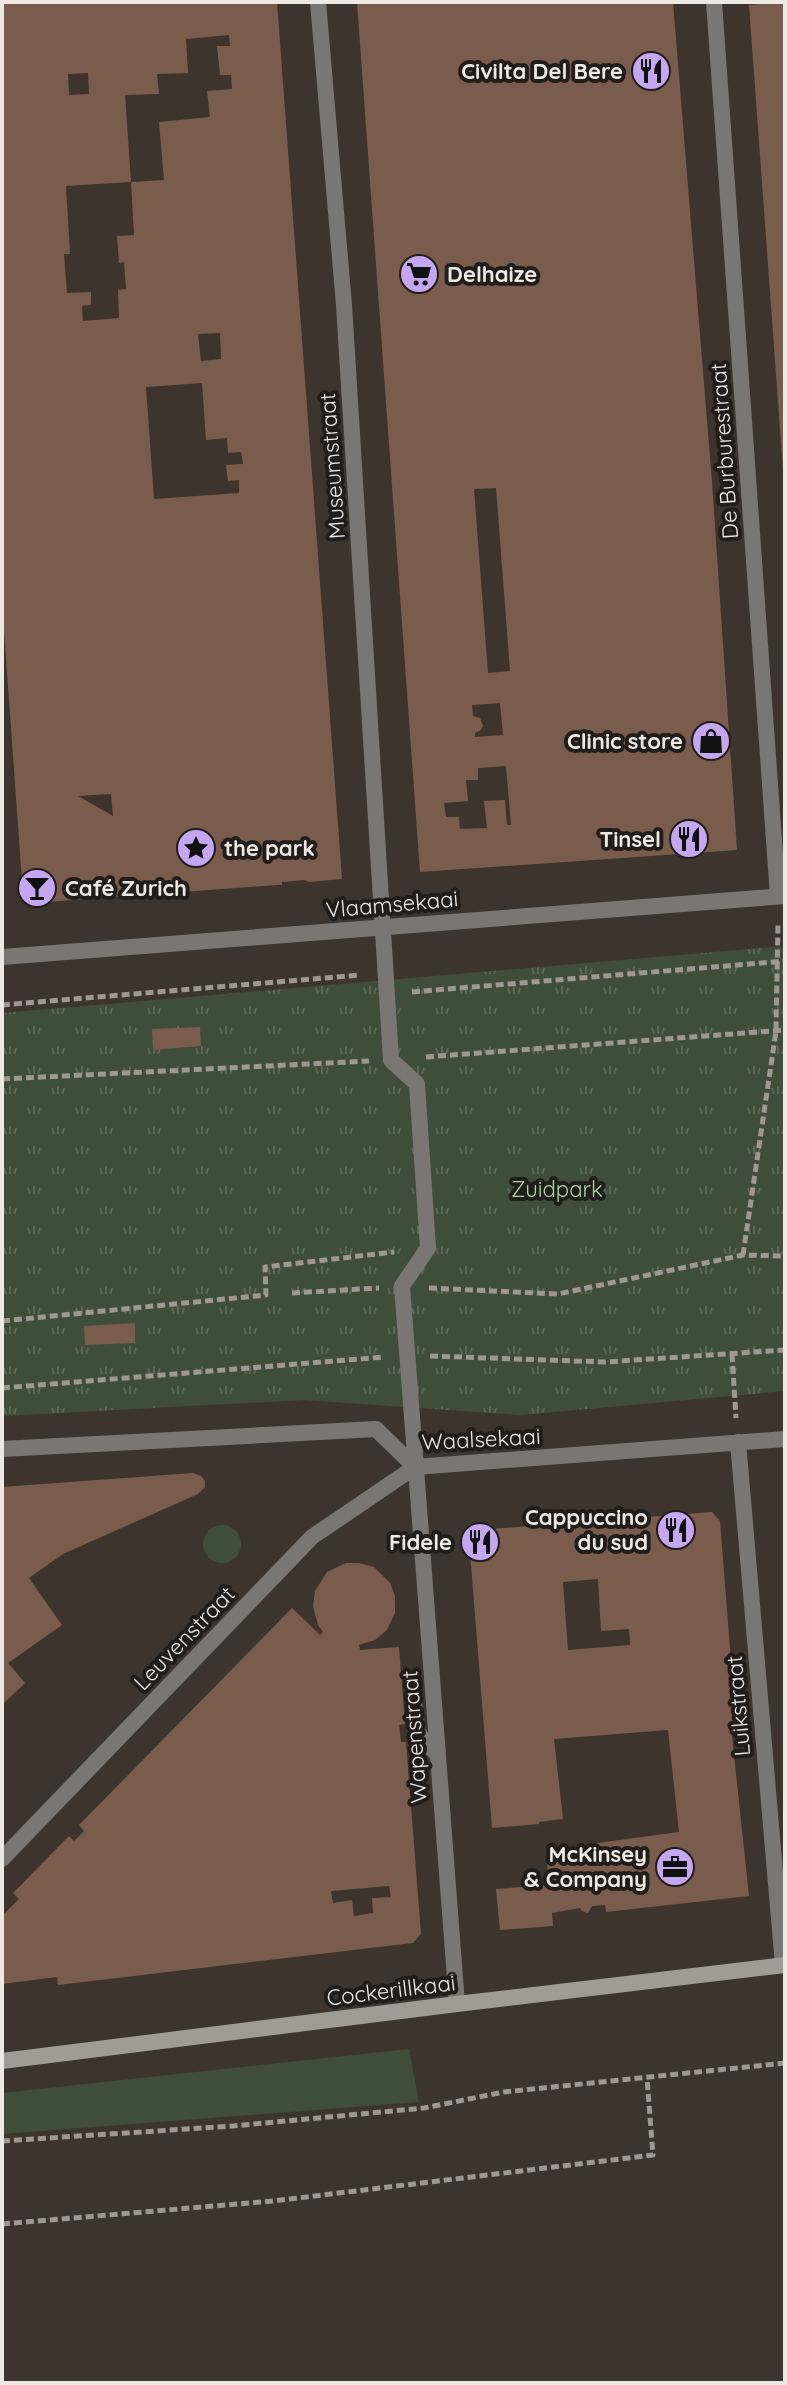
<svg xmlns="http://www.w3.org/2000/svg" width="787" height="2385" viewBox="0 0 787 2385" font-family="Quicksand,sans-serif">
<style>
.grass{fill:#3e4e3b}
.park{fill:url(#park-tufts)}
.building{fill:#7a5c4c;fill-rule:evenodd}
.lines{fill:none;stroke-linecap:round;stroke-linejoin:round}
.path{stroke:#9f9892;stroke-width:5;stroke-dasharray:8 4;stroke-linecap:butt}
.lane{stroke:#7a7772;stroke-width:16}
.street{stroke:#7a7772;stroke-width:16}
.secondary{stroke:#9f9c94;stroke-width:16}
.labels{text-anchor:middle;stroke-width:8;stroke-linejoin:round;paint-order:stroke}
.poi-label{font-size:22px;font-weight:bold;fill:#efe9e4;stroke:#211d1a;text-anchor:end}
.street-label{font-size:22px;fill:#efe9e4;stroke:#211d1a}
.park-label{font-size:22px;fill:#abd3a4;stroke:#211d1a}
</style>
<defs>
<pattern id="park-tufts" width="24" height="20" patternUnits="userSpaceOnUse" patternTransform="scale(2)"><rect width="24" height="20" fill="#3e4e3b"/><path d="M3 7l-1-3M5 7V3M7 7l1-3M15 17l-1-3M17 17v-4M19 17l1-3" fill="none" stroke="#5a6857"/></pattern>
</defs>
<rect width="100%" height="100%" fill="#3d352d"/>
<path class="grass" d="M203 1544a19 19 0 1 1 38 0a19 19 0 1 1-38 0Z
M409 2049 419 2102 2 2134V2093Z"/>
<path class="park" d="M785 946V1391L520 1415 304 1400 2 1416V1013Z"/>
<path class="building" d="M2 2H277L342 879 309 882 305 880 282 882V885H278L33 903 23 895 2 603ZM229 35 230 46H217L220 75H231L232 89 207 91 210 117 159 122 164 180 131 182 134 235 117 236 119 263 124 262 126 289 118 290 119 318 83 321 82 306 91 305V292L67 293 64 254H70L66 186 131 182 125 95 159 94 157 74 188 73 186 39ZM88 73 89 94 69 95 68 74ZM220 333 221 359 201 361 198 334ZM202 383 206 440 227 438 228 453 241 452 243 464 226 465 228 481 239 480V493L154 499 146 387ZM111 794 113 816 78 796Z
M357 2H673L712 482 737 850 420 872ZM496 488 510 671 488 673 474 489ZM500 703 503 735 475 737V733L481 730 483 726 480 718 473 716 472 705ZM506 766 511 825H507L505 800 484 801 487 828 460 829 459 817H446L444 803 468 801 466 780H478V768Z
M785 2V470H783L749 5Z
M200 1027 201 1046 153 1050 152 1029Z
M135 1323V1343L85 1345 84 1326Z
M193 1473 201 1476 205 1481V1487L198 1494 63 1554 29 1578 62 1625 8 1663 25 1683 2 1705V1487Z
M712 1512 720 1521 736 1724 735 1727H731L749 1896 606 1912 605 1905 592 1906 588 1913 582 1911 580 1908 552 1913 553 1926 500 1930 496 1889 549 1885 546 1850 679 1832 668 1730 554 1739 563 1819 539 1822V1824L492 1828 469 1540 478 1530ZM598 1579 601 1631 629 1629 630 1645 568 1650 563 1582Z
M346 1563H359L374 1567 390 1583 395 1596V1613L387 1630 375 1640 359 1645 360 1650 399 1647 405 1724 399 1725 401 1742H406L421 1934 413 1943 58 1985 57 1977 2 1984V1916L19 1899 13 1893 69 1836 74 1841 84 1831 79 1825 292 1608 320 1635 323 1632 318 1625 313 1606 315 1591 327 1572ZM389 1886 391 1897 372 1898 373 1913 354 1916 352 1900 333 1903 331 1891Z"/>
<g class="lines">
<path class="path" d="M412 992 785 961
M2 1005 360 975
M426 1057 785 1030
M2 1079 369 1061
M743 1255 776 1031 778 922
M429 1288 558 1294 743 1255 785 1256
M292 1293 379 1288
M2 1321 266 1295 265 1267 394 1252
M732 1354 736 1418
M430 1356 605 1362 785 1350
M2 1388 384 1357
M2 2141 233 2126 424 2108 504 2092 785 2063
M2 2224 273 2201 653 2155 647 2078"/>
<path class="lane" d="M414 1701 417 1732 437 1754"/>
<path class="street" d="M318 2 344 305 391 1060 417 1084 428 1248 402 1286 457 2004
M714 2 778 896
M2 957 785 896
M738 1442 783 1965
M2 1449 376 1429 415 1467 785 1439
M2 1859 312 1537 415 1467"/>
<path class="secondary" d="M2 2061 457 2004 785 1965"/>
</g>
<defs>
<symbol id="restaurant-disc" viewBox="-11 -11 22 22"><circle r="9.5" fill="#c5a7f1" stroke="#211d1a"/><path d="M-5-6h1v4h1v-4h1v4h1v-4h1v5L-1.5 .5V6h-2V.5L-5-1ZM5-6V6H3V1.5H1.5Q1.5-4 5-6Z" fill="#111"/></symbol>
<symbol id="supermarket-disc" viewBox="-11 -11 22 22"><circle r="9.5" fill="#c5a7f1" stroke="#211d1a"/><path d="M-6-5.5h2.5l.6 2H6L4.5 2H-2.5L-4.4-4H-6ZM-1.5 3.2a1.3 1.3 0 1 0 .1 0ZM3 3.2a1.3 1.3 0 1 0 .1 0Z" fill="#111"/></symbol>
<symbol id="shop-disc" viewBox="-11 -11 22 22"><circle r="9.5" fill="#c5a7f1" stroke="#211d1a"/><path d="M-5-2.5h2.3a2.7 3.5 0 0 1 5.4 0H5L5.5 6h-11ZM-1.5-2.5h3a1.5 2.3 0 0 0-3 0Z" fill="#111"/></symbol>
<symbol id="sight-disc" viewBox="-11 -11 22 22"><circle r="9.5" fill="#c5a7f1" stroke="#211d1a"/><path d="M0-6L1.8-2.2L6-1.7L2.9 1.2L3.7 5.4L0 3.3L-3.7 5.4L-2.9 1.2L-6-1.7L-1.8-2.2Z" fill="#111"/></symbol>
<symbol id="bar-disc" viewBox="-11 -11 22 22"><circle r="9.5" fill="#c5a7f1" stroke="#211d1a"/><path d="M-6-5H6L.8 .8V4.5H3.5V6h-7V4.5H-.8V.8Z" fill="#111"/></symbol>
<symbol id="office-disc" viewBox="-11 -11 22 22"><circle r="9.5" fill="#c5a7f1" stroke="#211d1a"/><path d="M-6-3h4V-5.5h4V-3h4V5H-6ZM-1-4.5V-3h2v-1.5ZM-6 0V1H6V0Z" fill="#111"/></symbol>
</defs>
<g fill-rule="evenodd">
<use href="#restaurant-disc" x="629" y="49" width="44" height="44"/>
<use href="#supermarket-disc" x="397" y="252" width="44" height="44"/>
<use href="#shop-disc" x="689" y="719" width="44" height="44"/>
<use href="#restaurant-disc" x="667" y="817" width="44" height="44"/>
<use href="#sight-disc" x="174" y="826" width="44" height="44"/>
<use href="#bar-disc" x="15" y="866" width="44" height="44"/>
<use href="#restaurant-disc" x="654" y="1508" width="44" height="44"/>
<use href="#restaurant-disc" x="458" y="1520" width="44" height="44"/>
<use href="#office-disc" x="653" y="1845" width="44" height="44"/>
</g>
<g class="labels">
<g class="poi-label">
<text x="623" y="79">Civilta Del Bere</text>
<text x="447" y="282" text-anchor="start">Delhaize</text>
<text x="683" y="749">Clinic store</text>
<text x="661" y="847">Tinsel</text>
<text x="224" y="856" text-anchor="start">the park</text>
<text x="65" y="896" text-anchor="start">Café Zurich</text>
<text x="648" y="1525">Cappuccino<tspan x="648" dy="25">du sud</tspan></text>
<text x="452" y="1550">Fidele</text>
<text x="647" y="1862">McKinsey<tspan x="647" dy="25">&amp; Company</tspan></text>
</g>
<g class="street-label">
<text transform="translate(724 451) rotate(-94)" y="8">De Burburestraat</text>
<text transform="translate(332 466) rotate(-94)" y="8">Museumstraat</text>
<text transform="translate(392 904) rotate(-5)" y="8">Vlaamsekaai</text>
<text transform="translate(481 1439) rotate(-3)" y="8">Waalsekaai</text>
<text transform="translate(184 1638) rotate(-46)" y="8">Leuvenstraat</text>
<text transform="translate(738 1706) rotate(-95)" y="8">Luikstraat</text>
<text transform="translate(414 1737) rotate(-94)" y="8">Wapenstraat</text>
<text transform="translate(391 1990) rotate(-7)" y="8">Cockerillkaai</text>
</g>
<g class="park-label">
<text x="557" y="1197">Zuidpark</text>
</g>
</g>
<rect width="787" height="2385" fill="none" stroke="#efe9e4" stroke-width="8"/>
</svg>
